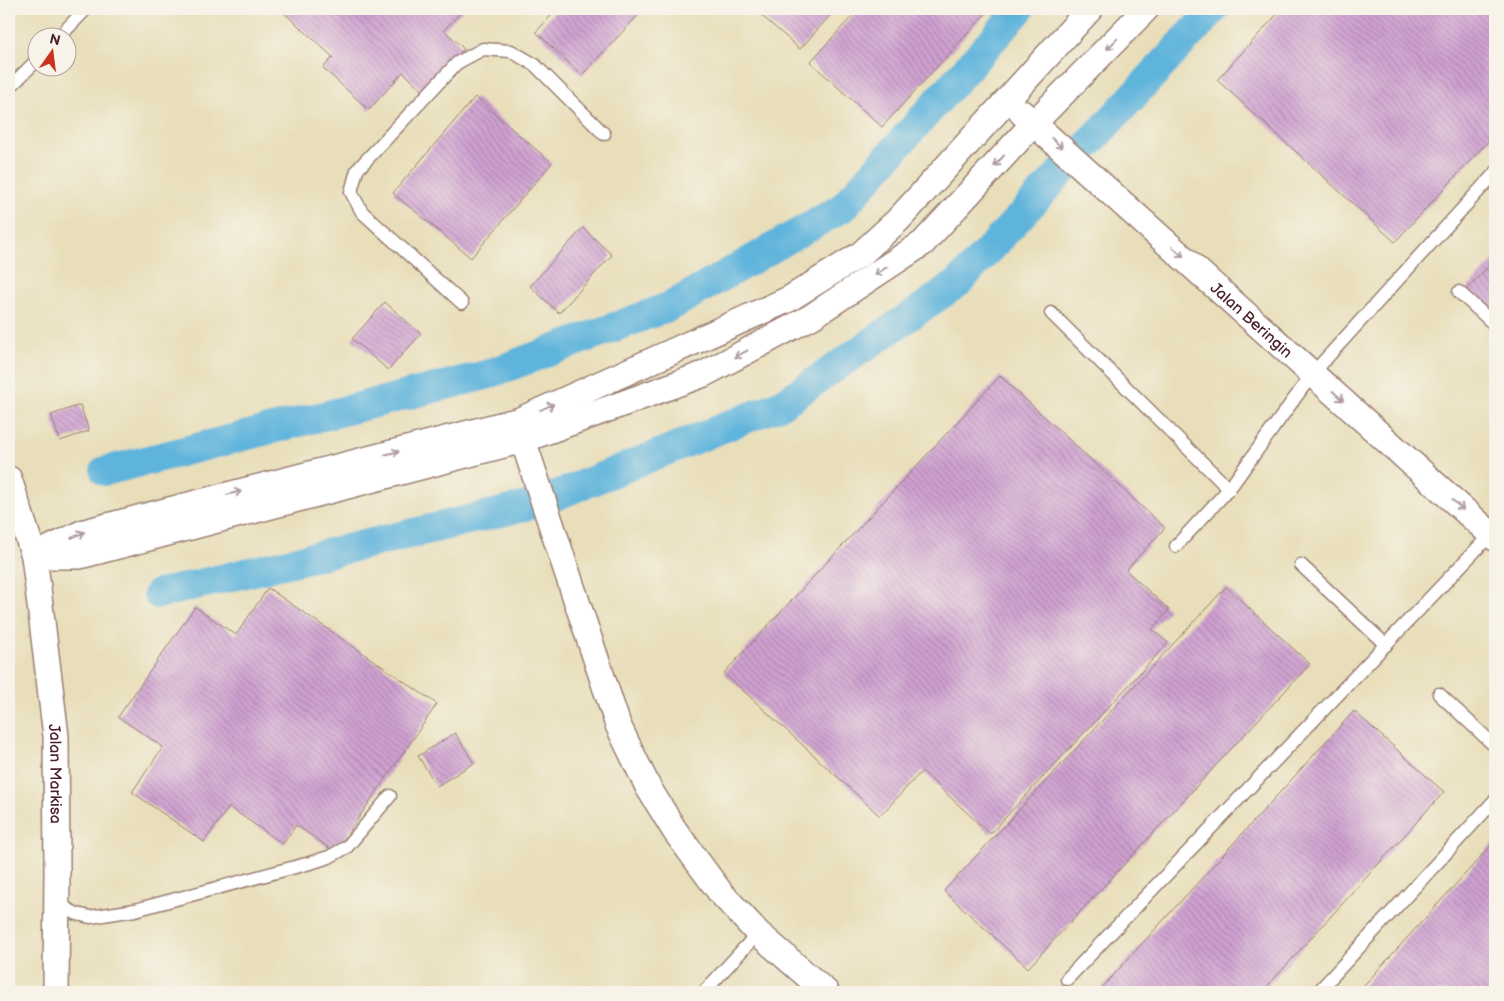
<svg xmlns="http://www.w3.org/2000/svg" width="1504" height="1001" viewBox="0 0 1504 1001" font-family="'Balsamiq Sans',sans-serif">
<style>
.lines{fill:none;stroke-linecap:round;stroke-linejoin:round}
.canal{stroke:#5fb4dc;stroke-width:30}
.building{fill:url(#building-back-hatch)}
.lane-casing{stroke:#997e72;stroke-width:15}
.street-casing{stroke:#997e72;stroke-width:28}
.lane{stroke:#fff;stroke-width:12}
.street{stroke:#fff;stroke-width:25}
.oneway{stroke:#ae9aa0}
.labels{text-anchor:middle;stroke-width:4;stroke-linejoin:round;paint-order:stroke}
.street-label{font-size:16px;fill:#4a1f2b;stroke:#f7f3e8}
</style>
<defs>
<pattern id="building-back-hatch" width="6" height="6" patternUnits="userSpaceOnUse" patternTransform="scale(1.25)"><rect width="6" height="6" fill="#cfa1d1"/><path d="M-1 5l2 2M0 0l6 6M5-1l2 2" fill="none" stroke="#aa83aa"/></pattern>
</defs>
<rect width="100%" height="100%" fill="#f7f3e8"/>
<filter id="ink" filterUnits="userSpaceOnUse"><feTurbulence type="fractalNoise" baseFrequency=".02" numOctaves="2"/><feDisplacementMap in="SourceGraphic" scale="10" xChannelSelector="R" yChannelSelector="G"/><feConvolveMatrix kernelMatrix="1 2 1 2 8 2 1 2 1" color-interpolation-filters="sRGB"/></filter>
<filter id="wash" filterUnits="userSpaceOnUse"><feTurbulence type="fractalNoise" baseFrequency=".0096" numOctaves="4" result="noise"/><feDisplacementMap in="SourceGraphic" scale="20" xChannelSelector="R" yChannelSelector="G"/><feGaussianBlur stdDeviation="1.12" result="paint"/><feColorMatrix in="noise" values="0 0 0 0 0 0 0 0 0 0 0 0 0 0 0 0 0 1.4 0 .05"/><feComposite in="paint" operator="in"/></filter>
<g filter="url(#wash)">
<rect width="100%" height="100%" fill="#e8deb9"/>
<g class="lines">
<path class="canal" d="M1083 150 1214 9
M105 471 486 375 671 306 842 208 1020 9
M552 497 782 404 958 283 1064 169
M158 594 539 503"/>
</g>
<g id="blocks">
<path class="building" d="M280 9H464L444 30 464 49 424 92 403 72 369 110 323 68 333 57Z
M557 9H644L582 75 536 32Z
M754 9H836L800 49Z
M859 9H990L882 127 810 62Z
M1282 9H1495V134L1395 242 1217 80Z
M475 97 552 163 471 258 393 193Z
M583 228 612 255 559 313 530 286Z
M1495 259V318L1465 291Z
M385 302 421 334 388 370 352 339Z
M1000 376 1165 528 1126 570 1169 610 1152 629 1168 643 990 834 922 771 880 816 724 673Z
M80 405 89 431 60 441 51 415Z
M1226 587 1310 664 1028 968 944 891Z
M268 588 437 704 335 852 296 825 283 844 229 807 204 842 132 792 163 747 118 717 195 607 236 635Z
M1354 711 1444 792 1262 992H1098Z
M455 733 474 763 437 786 418 756Z
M1495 841V992H1358Z"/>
</g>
</g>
<g filter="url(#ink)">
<use href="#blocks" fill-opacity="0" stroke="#997e72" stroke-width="1"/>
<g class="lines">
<defs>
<path id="lane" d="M58 38 86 9
M9 88 38 59
M1459 292 1495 325
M462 303 362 212 351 192 357 170 457 63 483 49 511 51 535 65 604 134
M1051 313 1229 489
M1176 546 1229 489 1313 373 1495 173
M1301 565 1386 645
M1439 694 1495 746
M57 901 67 909 77 914 90 917 135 910 310 863 329 857 347 847 390 796
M1067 979 1491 534
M704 992 758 933
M1318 992 1495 800"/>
<g id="street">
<path id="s1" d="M1022 113 1495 538"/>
<path d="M523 440 618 725 648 787 675 831 720 892 758 933 826 992"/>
<path id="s2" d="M9 479 34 556 56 736 57 868 56 992"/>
<path d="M40 553 84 532 520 420 789 299 861 254 898 220 1090 9"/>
<path d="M34 556H80L523 440 704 374 811 317 923 243 1034 123 1146 9"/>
</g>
</defs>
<use href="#lane" class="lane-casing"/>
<use href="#street" class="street-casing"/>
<use href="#lane" class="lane"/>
<use href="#street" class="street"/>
</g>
<defs><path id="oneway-shaft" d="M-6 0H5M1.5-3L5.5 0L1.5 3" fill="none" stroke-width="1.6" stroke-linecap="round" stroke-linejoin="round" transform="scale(1.25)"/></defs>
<g class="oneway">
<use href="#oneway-shaft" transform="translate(1112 44) rotate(134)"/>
<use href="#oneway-shaft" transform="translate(1057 143) rotate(42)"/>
<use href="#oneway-shaft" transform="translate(999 161) rotate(133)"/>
<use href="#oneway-shaft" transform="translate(1178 252) rotate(42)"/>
<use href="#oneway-shaft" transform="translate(881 271) rotate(147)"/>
<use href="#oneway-shaft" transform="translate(741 354) rotate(152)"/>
<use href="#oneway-shaft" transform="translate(1338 396) rotate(42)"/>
<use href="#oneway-shaft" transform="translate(547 407) rotate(-24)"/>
<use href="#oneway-shaft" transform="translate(392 453) rotate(-14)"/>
<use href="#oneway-shaft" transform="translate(234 493) rotate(-14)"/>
<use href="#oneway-shaft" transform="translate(1458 505) rotate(42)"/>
<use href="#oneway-shaft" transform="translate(78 535) rotate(-25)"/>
</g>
</g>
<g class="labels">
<g class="street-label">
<text dy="6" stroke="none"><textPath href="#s1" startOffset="309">Jalan Beringin</textPath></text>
<text dy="6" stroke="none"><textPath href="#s2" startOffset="300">Jalan Markisa</textPath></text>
</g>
</g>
<rect width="1504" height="1001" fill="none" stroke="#f7f3e8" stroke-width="30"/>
<g transform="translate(52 52) rotate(14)"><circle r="24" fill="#f7f3e8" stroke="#b29e9c"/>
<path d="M0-4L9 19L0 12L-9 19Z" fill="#c8321e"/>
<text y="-8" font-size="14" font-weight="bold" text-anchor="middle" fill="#4a1f2b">N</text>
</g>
</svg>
